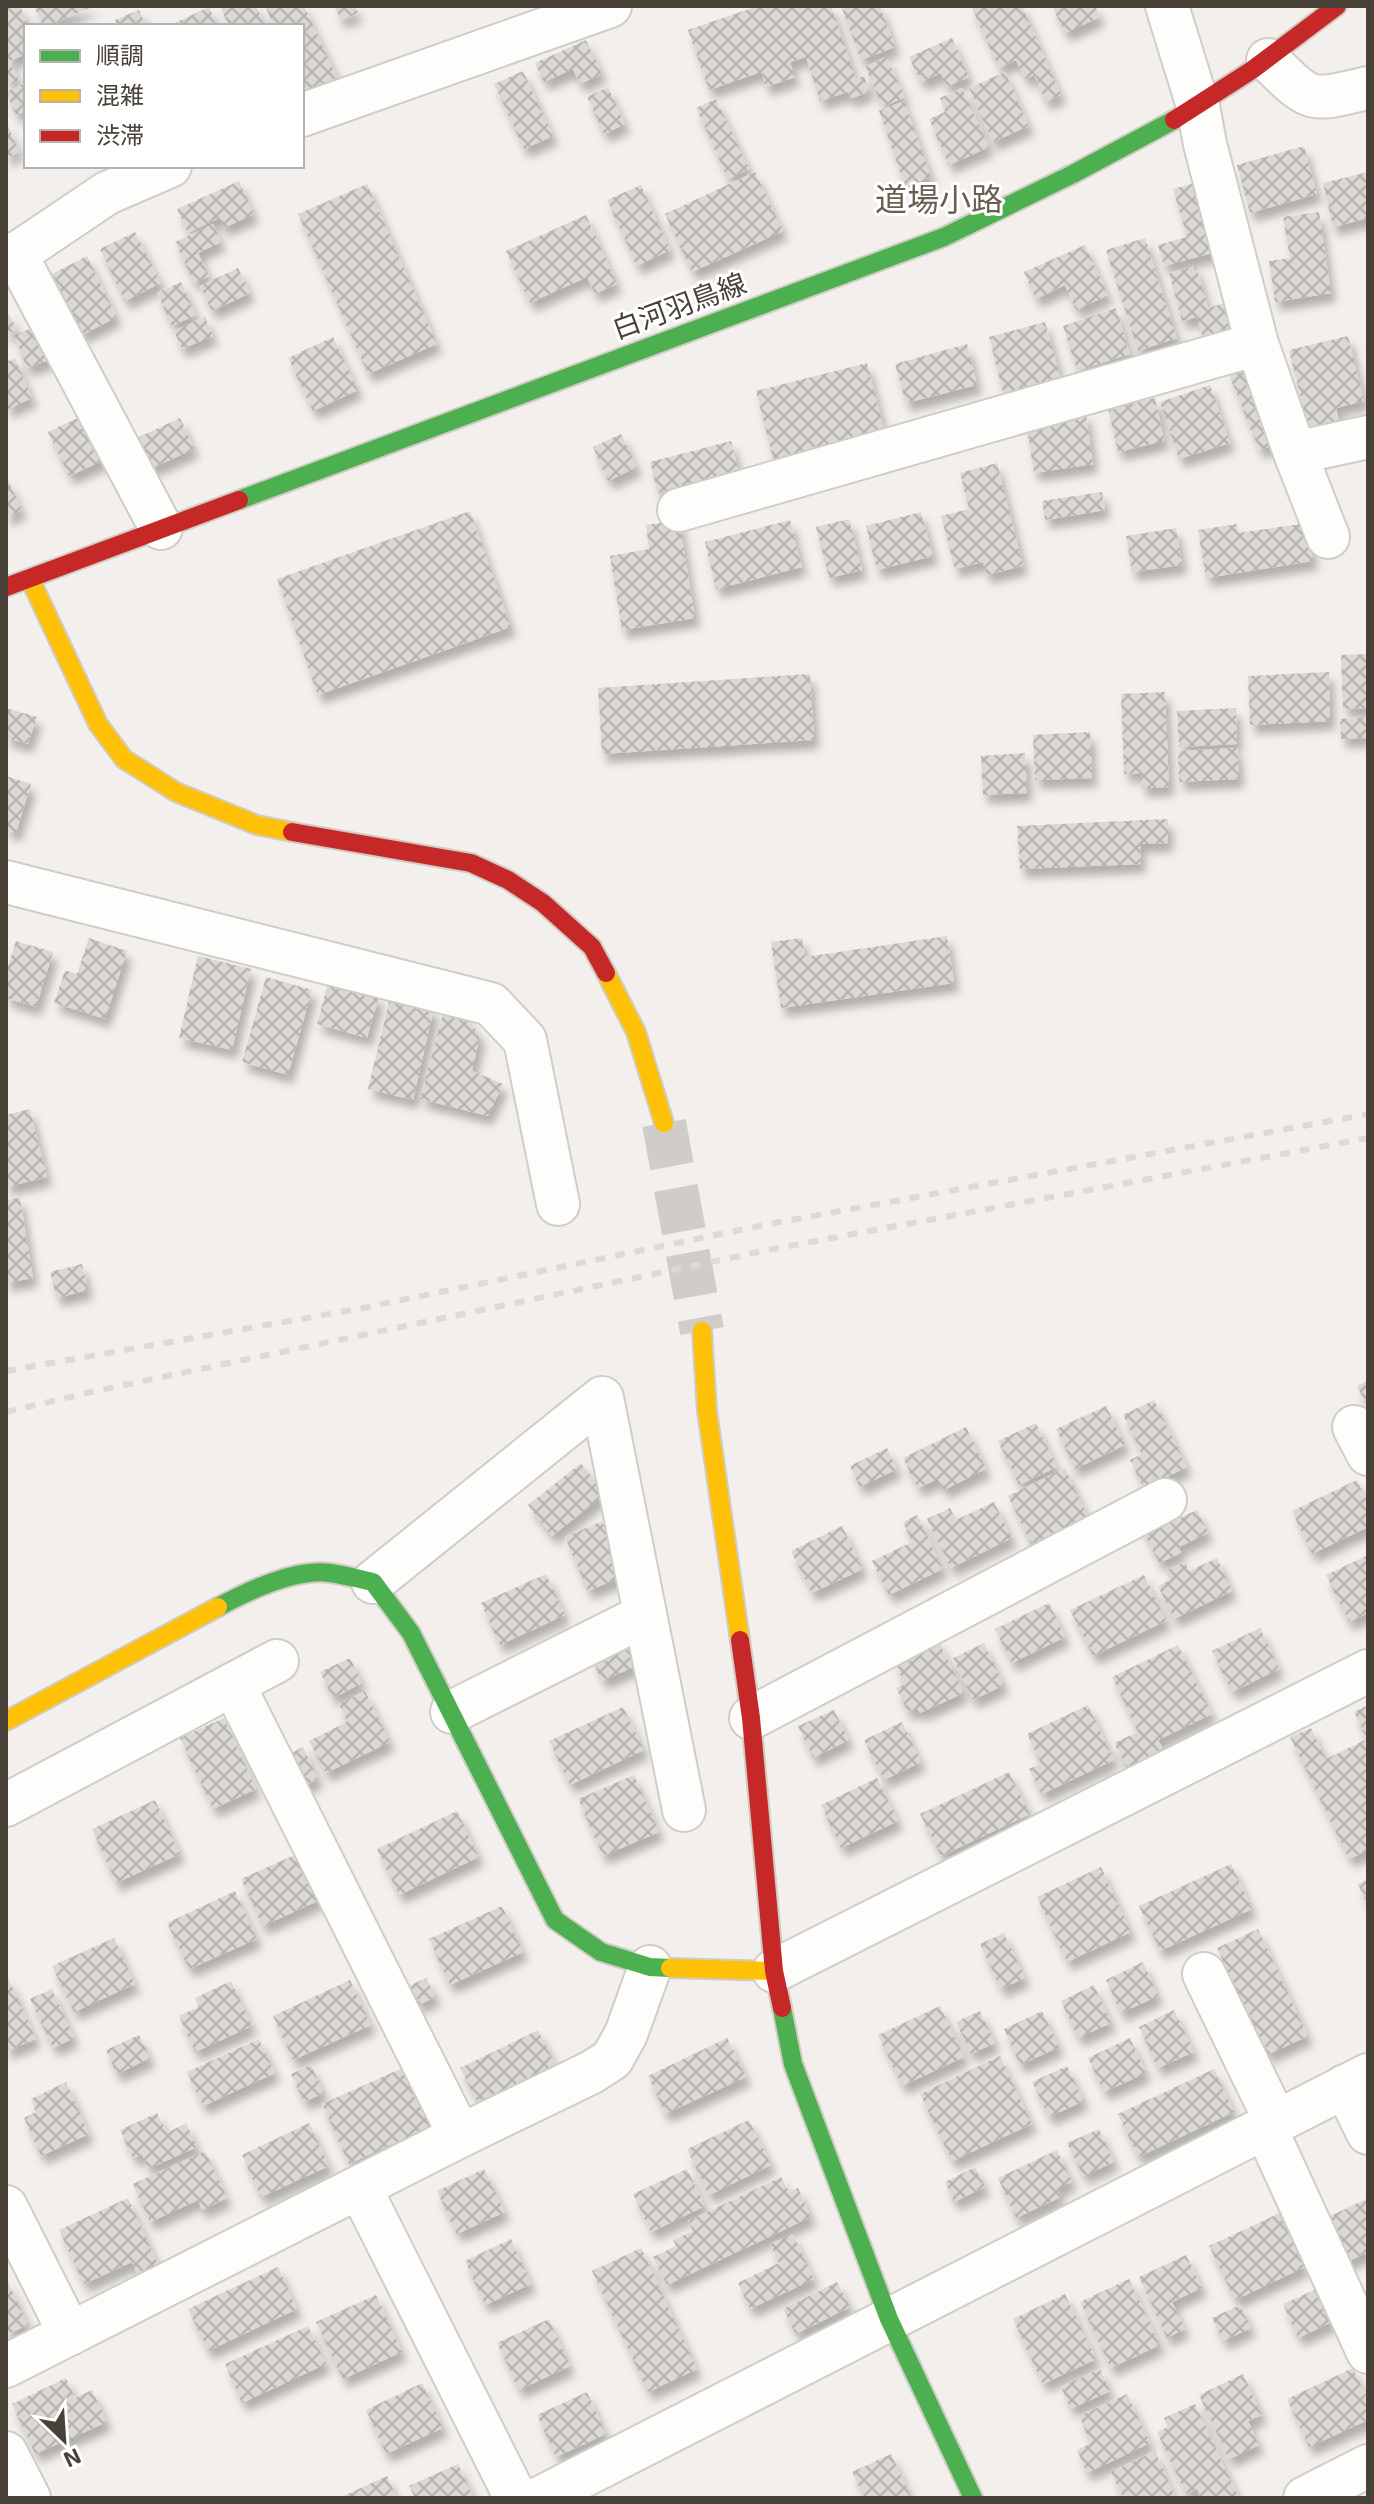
<svg xmlns="http://www.w3.org/2000/svg" width="1374" height="2504" viewBox="0 0 1374 2504" font-family="'Exo 2','Noto Sans JP',sans-serif">
<style>
.building{fill:url(#building-cross-hatch);filter:url(#shadow)}
.lines{fill:none;stroke-linecap:round;stroke-linejoin:round}
.secondary-tunnel{stroke:#d0ccc8;stroke-width:44;stroke-dasharray:44 22;stroke-linecap:butt}
.street-casing{stroke:#d0cdc9;stroke-width:46}
.fast-casing{stroke:#d0ccc3;stroke-width:22}
.slow-casing{stroke:#d0ccc3;stroke-width:22}
.jam-casing{stroke:#d0ccc3;stroke-width:22}
.street{stroke:#fdfdfc;stroke-width:42}
.fast{stroke:#4caf50;stroke-width:18}
.slow{stroke:#ffc107;stroke-width:18}
.jam{stroke:#c62828;stroke-width:18}
.rail{stroke:#dadad9;stroke-width:6;stroke-dasharray:10 10;stroke-linecap:butt}
.labels{text-anchor:middle;stroke-width:6;stroke-linejoin:round;paint-order:stroke}
.street-label{font-size:28px;fill:#474138;stroke:#fff}
.quarter-label{font-size:32px;fill:#6a5e50;stroke:#fff}
</style>
<defs>
<pattern id="building-cross-hatch" width="8" height="8" patternUnits="userSpaceOnUse" patternTransform="scale(2)"><rect width="8" height="8" fill="#dbd8d4"/><path d="M0 0l8 8M0 8l8-8" fill="none" stroke="#b3b1ad"/></pattern>
<filter id="shadow"><feDropShadow dx="5" dy="9" stdDeviation="4" flood-color="#0004"/></filter>
</defs>
<rect width="100%" height="100%" fill="#f2efec"/>
<path class="building" d="M6 6H20L29 26H26V54L10 61 19 81 6 86Z
M34 6H94L48 26H43Z
M220 6H256L265 26H229Z
M265 6H304L340 84 307 99 302 89V26H274Z
M334 6H355L358 13 341 20Z
M758 6H831L856 79 864 76 869 92 850 99 848 92 820 101 806 57 790 62 795 77 766 87 761 72 709 90 688 30Z
M841 6H880L895 47 861 60Z
M971 6H1022L1061 95 1046 102 1034 75 1025 79 1016 60 999 68Z
M1052 6H1095L1100 17 1065 33Z
M209 7 217 26H168Z
M139 10 146 26H117L115 20Z
M952 38 969 77 946 87 941 73 921 82 909 57Z
M586 40 602 74 580 84 573 69 544 82 535 63Z
M886 57 905 97 883 107 865 67Z
M523 71 553 136 524 149 494 84Z
M1005 72 1029 126 993 142 969 88Z
M26 83V111L16 115 6 92Z
M608 87 625 124 604 134 587 97Z
M962 88 989 147 949 165 929 119 945 112 940 98Z
M716 99 749 169 728 179 696 108Z
M904 101 931 177 905 186 879 111Z
M6 121 19 152 6 158Z
M1304 146 1317 194 1250 213 1237 165Z
M755 172 783 231 692 272 665 214Z
M1368 172V218L1333 227 1323 183Z
M239 181 254 214 224 228 219 218 188 233 177 209Z
M1195 183 1216 252 1164 266 1158 245 1187 237 1173 189Z
M367 184 437 344 368 374 298 214Z
M641 185 670 250 637 266 607 200Z
M1319 212 1331 293 1275 302 1269 261 1290 258 1283 217Z
M586 215 617 284 595 294 587 277 530 303 506 251Z
M213 224 221 242 198 253 209 276 194 283 175 242Z
M135 232 161 283 125 301 100 249Z
M1145 238 1177 338 1138 351 1106 250Z
M1085 245 1108 295 1076 310 1065 285 1036 299 1024 272Z
M87 256 117 317 82 335 52 274Z
M1196 266 1208 308 1231 301 1241 337 1205 346 1197 317 1182 321 1169 273Z
M238 268 250 293 212 311 200 286Z
M181 282 196 315 172 326 157 293Z
M1116 308 1130 354 1077 371 1063 326Z
M6 310 17 329 6 335Z
M205 317 213 336 182 349 174 331Z
M1045 322 1061 380 1004 396 989 337Z
M40 325 54 358 27 368 14 335Z
M1348 336 1364 401 1336 408 1339 420 1308 427 1289 350Z
M333 337 358 390 313 411 288 358Z
M967 344 977 385 906 403 895 364Z
M15 358 32 398 6 410V362Z
M867 363 884 430 773 459 756 391Z
M1249 364 1280 443 1259 450 1228 372Z
M1210 385 1230 443 1179 459 1160 402Z
M1155 398 1164 441 1118 452 1108 409Z
M1086 413 1093 464 1034 473 1026 422Z
M86 414 107 459 69 476 48 432Z
M180 418 194 449 150 469 137 438Z
M621 434 637 467 608 481 593 447Z
M731 441 739 472 658 493 650 462Z
M997 463 1023 566 986 575 983 562 955 569 941 516 969 509 960 473Z
M6 476 22 510 6 518Z
M1102 492 1105 510 1045 520 1042 501Z
M470 511 511 627 318 695 277 579Z
M921 512 933 556 877 570 866 526Z
M849 519 862 570 829 578 816 527Z
M679 520 695 618 622 630 610 556 649 549 646 525Z
M790 520 802 567 716 589 705 542Z
M1307 523 1313 561 1206 578 1198 530 1237 524 1238 533Z
M1176 528 1182 565 1132 572 1126 536Z
M1368 654V708L1343 709 1341 655Z
M1329 672 1330 721 1250 725 1248 676Z
M810 674 814 740 602 754 598 688Z
M1165 692 1169 787 1141 788V773L1124 774 1121 694Z
M6 708 37 717 28 744 6 738Z
M1236 708 1237 744 1179 747 1177 711Z
M1368 717V738L1341 739 1340 719Z
M1090 732 1092 778 1035 780 1033 735Z
M1237 748 1239 779 1179 782 1178 751Z
M1025 753 1027 793 983 795 981 756Z
M6 776 31 784 16 833 6 830Z
M1168 819V843L1140 844 1141 864 1020 869 1017 826Z
M947 936 954 983 781 1008 771 942 802 938 805 957Z
M89 938 127 951 105 1019 54 1003 65 970 77 974Z
M16 941 53 952 36 1007 6 998V972Z
M198 956 251 969 232 1050 179 1038Z
M266 977 312 990 288 1075 242 1062Z
M328 983 379 996 367 1038 317 1024Z
M390 998 434 1008 413 1100 368 1089Z
M444 1010 463 1013 480 1036 472 1071 503 1084 488 1116 420 1099Z
M30 1109 47 1177 6 1187V1115Z
M20 1198 33 1278 6 1283V1200Z
M82 1264 88 1290 57 1298 50 1272Z
M1368 1381V1408L1357 1386Z
M1154 1400 1187 1467 1144 1488 1130 1460 1142 1454 1123 1415Z
M1106 1406 1125 1445 1075 1469 1056 1429Z
M1036 1423 1057 1467 1019 1485 998 1441Z
M966 1427 986 1469 944 1490 938 1479 918 1488 903 1458Z
M887 1448 897 1469 860 1487 850 1466Z
M581 1463 605 1494 552 1536 528 1505Z
M1065 1468 1088 1517 1031 1544 1008 1496Z
M1357 1480 1368 1504V1527L1312 1554 1292 1511Z
M994 1502 1012 1538 951 1568 927 1519 950 1508 956 1520Z
M1197 1510 1208 1533 1179 1547 1181 1553 1159 1563 1140 1525 1163 1514 1167 1524Z
M917 1515 943 1569 889 1595 872 1561 912 1542 903 1522Z
M602 1521 626 1575 588 1591 565 1537Z
M842 1526 863 1569 812 1593 791 1551Z
M1368 1555V1613L1349 1622 1326 1575Z
M1217 1558 1232 1591 1174 1619 1158 1586 1170 1580 1165 1571 1185 1562 1189 1571Z
M546 1574 565 1615 500 1645 481 1603Z
M1144 1575 1166 1621 1093 1656 1070 1610Z
M1049 1603 1065 1637 1012 1663 995 1629Z
M1260 1628 1279 1669 1232 1692 1212 1651Z
M634 1639 645 1662 602 1681 592 1659Z
M938 1640 964 1693 920 1713 917 1708 908 1712 896 1688 905 1684 894 1661Z
M984 1643 1004 1685 973 1700 953 1658Z
M1178 1645 1212 1714 1158 1740 1165 1753 1128 1770 1114 1743 1138 1732 1112 1677Z
M350 1658 362 1683 333 1698 320 1672Z
M365 1691 390 1742 326 1773 309 1741 347 1722 339 1704Z
M1088 1705 1114 1760 1042 1794 1029 1769 1041 1764 1027 1734Z
M1368 1705V1850L1349 1859 1290 1737 1311 1728 1326 1759 1367 1739 1354 1712Z
M623 1707 644 1750 570 1785 549 1741Z
M834 1710 849 1740 813 1758 798 1726Z
M224 1718 256 1789 213 1809 180 1738Z
M902 1722 921 1762 884 1780 864 1740Z
M303 1747 318 1779 303 1787 288 1755Z
M1009 1772 1030 1814 941 1856 920 1814Z
M634 1775 659 1832 603 1856 578 1799Z
M877 1778 898 1821 841 1848 821 1805Z
M155 1800 180 1854 116 1883 92 1829Z
M457 1811 479 1857 399 1895 377 1849Z
M299 1853 320 1900 263 1926 241 1879Z
M1231 1864 1252 1909 1160 1951 1139 1906Z
M1101 1867 1131 1932 1067 1962 1037 1897Z
M1368 1879V1906L1358 1884Z
M235 1891 257 1939 189 1969 167 1923Z
M502 1906 523 1952 450 1985 429 1939Z
M1258 1929 1308 2036 1267 2055 1217 1948Z
M1004 1933 1025 1978 1001 1989 980 1944Z
M114 1938 135 1984 74 2012 52 1966Z
M1143 1962 1158 1996 1121 2013 1106 1980Z
M6 1973 36 2039 7 2051 6 2050Z
M426 1978 436 1997 418 2005 409 1986Z
M350 1980 371 2025 293 2060 273 2016Z
M231 1981 252 2026 195 2052 179 2016 199 2007 195 1998Z
M1094 1985 1111 2023 1078 2038 1061 2001Z
M52 1989 74 2038 53 2048 30 1999Z
M940 2006 964 2057 902 2086 878 2035Z
M1174 2010 1194 2052 1158 2068 1139 2027Z
M980 2011 995 2043 971 2054 956 2022Z
M1042 2011 1059 2047 1020 2065 1004 2029Z
M538 2030 556 2066 479 2105 460 2068Z
M139 2035 150 2058 117 2074 106 2050Z
M727 2038 746 2077 665 2114 648 2076Z
M1130 2038 1146 2073 1104 2092 1088 2058Z
M259 2039 275 2073 203 2106 187 2072Z
M1000 2056 1032 2124 952 2161 920 2094Z
M311 2065 324 2093 304 2102 291 2074Z
M407 2066 434 2125 349 2164 322 2104Z
M1067 2066 1084 2101 1049 2117 1032 2082Z
M1214 2069 1234 2112 1138 2157 1118 2114Z
M66 2082 89 2134 41 2156 24 2118 36 2112 31 2099Z
M157 2113 167 2133 186 2123 197 2147 148 2169 142 2154 133 2158 120 2130Z
M749 2120 771 2165 709 2195 687 2149Z
M309 2123 329 2166 261 2197 242 2155Z
M1099 2129 1114 2162 1083 2176 1067 2143Z
M1057 2150 1072 2182 1057 2188 1061 2197 1016 2218 998 2178Z
M205 2151 227 2198 202 2210 198 2200 150 2222 133 2184Z
M975 2167 985 2187 954 2202 945 2182Z
M484 2169 505 2212 457 2234 437 2191Z
M687 2169 705 2206 651 2232 633 2194Z
M781 2177 789 2192 798 2188 811 2217 667 2285 653 2257 676 2246 673 2240 693 2231 688 2221Z
M128 2198 159 2267 138 2276 132 2262 84 2284 59 2230Z
M1368 2198V2252L1339 2266 1318 2222Z
M1280 2213 1305 2267 1235 2300 1209 2246Z
M793 2234 814 2279 750 2309 738 2283 779 2263 770 2244Z
M511 2239 531 2284 485 2305 465 2261Z
M641 2248 697 2369 648 2392 592 2271Z
M1186 2255 1202 2288 1172 2302 1185 2329 1167 2338 1139 2277Z
M278 2267 297 2309 208 2351 188 2309Z
M6 2277 28 2325 6 2335Z
M1129 2279 1160 2345 1111 2368 1080 2302Z
M837 2282 850 2307 796 2334 783 2309Z
M1319 2288 1334 2321 1298 2338 1283 2304Z
M1065 2294 1096 2359 1043 2384 1013 2319Z
M376 2295 402 2352 343 2379 316 2322Z
M1240 2305 1251 2328 1223 2341 1212 2318Z
M549 2319 570 2366 519 2390 497 2343Z
M308 2326 326 2364 242 2403 225 2364Z
M1353 2368 1368 2401V2420L1309 2447 1287 2399Z
M1100 2369 1110 2391 1071 2409 1061 2387Z
M1243 2374 1262 2415 1248 2421 1259 2445 1229 2459 1199 2395Z
M66 2378 75 2398 92 2390 107 2422 35 2454 12 2404Z
M422 2383 443 2428 386 2454 366 2410Z
M587 2392 606 2434 556 2457 537 2415Z
M1127 2394 1150 2443 1087 2473 1077 2450 1091 2443 1079 2416Z
M1195 2404 1239 2498H1201L1197 2489 1186 2494 1157 2432 1168 2427 1164 2418Z
M1155 2451 1176 2498H1123L1111 2472Z
M891 2454 910 2494 902 2498H865L852 2472Z
M458 2464 474 2498H415L409 2486Z
M387 2476 397 2498H339Z"/>
<g class="lines">
<path class="secondary-tunnel" d="M664 1123 702 1331"/>
<defs>
<path id="street" d="M1167 6 1198 106 1205 144 1257 344 1295 453 1328 537
M1268 60C1312 103 1308 102 1368 88
M302 115 610 6
M6 254 25 272 161 528
M6 261 107 193 170 166
M1295 453 1368 437
M679 510 1257 344
M6 882 491 1004 525 1040 558 1204
M1354 1427 1368 1454
M373 1582 602 1398 684 1810
M233 1684 460 2136
M452 1712 645 1615
M751 1718 1165 1500
M6 1805 277 1661
M774 1971 1368 1671
M1204 1974 1276 2122
M1345 2086 1368 2133
M1265 2127 1368 2352
M360 2188 516 2498
M6 2207 70 2334
M6 2366 460 2136 592 2072 612 2059 626 2034 650 1967
M6 2453 29 2498
M540 2498 1368 2075
M1305 2498 1368 2466"/>
<path id="fast" d="M239 500 944 237 1073 174 1174 120
M218 1607C248 1591 295 1568 330 1573 345 1575 359 1579 373 1582L411 1633 555 1920 601 1952 650 1967 670 1968
M782 2008 793 2064 889 2319 973 2498"/>
<path id="slow" d="M30 579 98 724 124 759 176 792 257 825 292 832
M606 973 636 1032 664 1123
M702 1331 707 1411 740 1640
M6 1721 218 1607
M670 1968 774 1971"/>
<path id="jam" d="M1174 120 1252 70 1337 6
M6 587 239 500
M292 832 471 863 508 880 543 903 592 947 606 973
M740 1640 751 1718 774 1971 782 2008"/>
</defs>
<use href="#street" class="street-casing"/>
<use href="#fast" class="fast-casing"/>
<use href="#slow" class="slow-casing"/>
<use href="#jam" class="jam-casing"/>
<use href="#street" class="street"/>
<use href="#fast" class="fast"/>
<use href="#slow" class="slow"/>
<use href="#jam" class="jam"/>
<path class="rail" d="M6 1371 363 1308 764 1225 1368 1114
M6 1412 91 1392 768 1250 1368 1138"/>
</g>
<g class="labels">
<g class="street-label">
<text transform="translate(679 306) rotate(-20)" y="10">白河羽鳥線</text>
</g>
<g class="quarter-label">
<text x="939" y="211">道場小路</text>
</g>
</g>
<rect width="1374" height="2504" fill="none" stroke="#474138" stroke-width="16"/>
<rect x="24" y="24" width="280" height="144" fill="#ffffff" stroke="#b5b3af" stroke-width="2"/>
<rect x="40" y="50" width="40" height="12" fill="#4caf50" stroke="#b5b3af" stroke-width="2"/>
<text x="96" y="64" font-size="24" fill="#474138">順調</text>
<rect x="40" y="90" width="40" height="12" fill="#ffc107" stroke="#b5b3af" stroke-width="2"/>
<text x="96" y="104" font-size="24" fill="#474138">混雑</text>
<rect x="40" y="130" width="40" height="12" fill="#c62828" stroke="#b5b3af" stroke-width="2"/>
<text x="96" y="144" font-size="24" fill="#474138">渋滞</text>
<g transform="translate(64 2440) rotate(155)" stroke="#ffffff" stroke-width="6" paint-order="stroke">
<path d="M0-6L14 30L0 20L-14 30Z" fill="#474138"/>
<text y="-12" font-size="22" font-weight="bold" text-anchor="middle" fill="#474138">N</text>
</g>
</svg>
